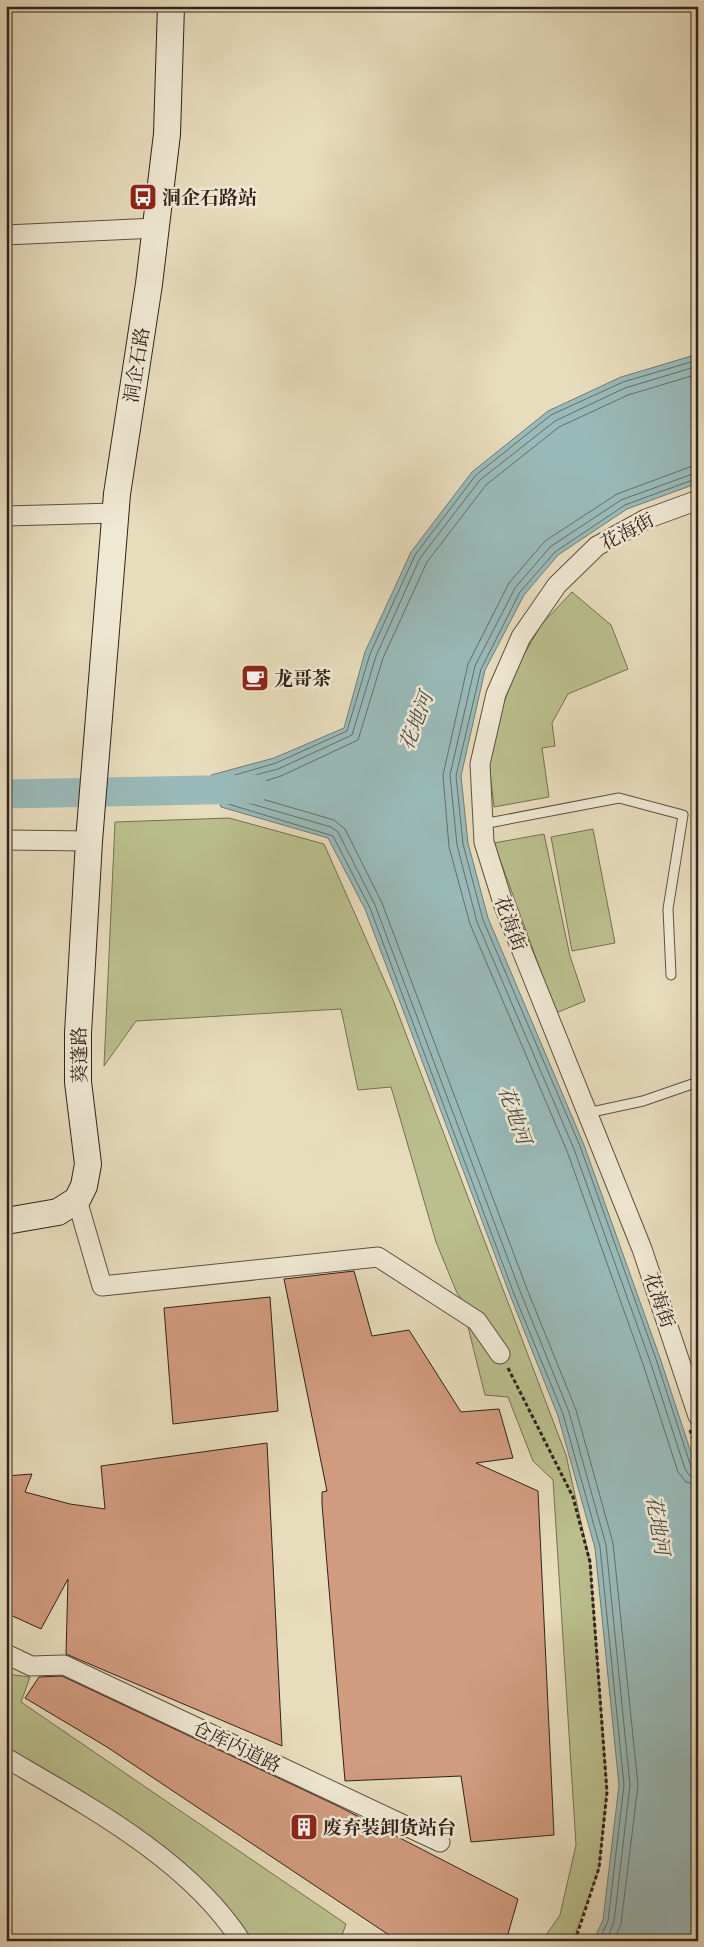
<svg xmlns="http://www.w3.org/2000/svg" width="704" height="1947" viewBox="0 0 704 1947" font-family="Cardo,'Noto Serif SC',serif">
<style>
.green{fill:#babf8d;stroke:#767054}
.water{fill:#99bab8;stroke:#707d79}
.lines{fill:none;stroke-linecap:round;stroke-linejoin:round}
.shore{stroke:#666e6a;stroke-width:1}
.river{stroke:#99bab8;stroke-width:29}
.building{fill:#d29c80;stroke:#32221b}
.lane-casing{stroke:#5f5043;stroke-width:11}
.street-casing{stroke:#5f5043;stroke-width:21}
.secondary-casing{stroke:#32221b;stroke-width:28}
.path{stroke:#32221b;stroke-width:3;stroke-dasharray:4 2.5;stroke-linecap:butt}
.lane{stroke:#efe8d3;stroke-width:9}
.street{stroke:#efe8d3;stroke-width:19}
.secondary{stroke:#efe8d3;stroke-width:26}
.labels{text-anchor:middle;stroke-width:5;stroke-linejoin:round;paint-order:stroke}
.poi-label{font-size:19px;font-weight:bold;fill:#32221b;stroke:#efe8d3;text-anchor:start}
.street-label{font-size:19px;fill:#32221b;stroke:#efe8d3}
.water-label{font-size:20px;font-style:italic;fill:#51504a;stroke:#efe8d3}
</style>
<rect width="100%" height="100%" fill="#e7dcbc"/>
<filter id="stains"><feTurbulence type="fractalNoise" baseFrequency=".004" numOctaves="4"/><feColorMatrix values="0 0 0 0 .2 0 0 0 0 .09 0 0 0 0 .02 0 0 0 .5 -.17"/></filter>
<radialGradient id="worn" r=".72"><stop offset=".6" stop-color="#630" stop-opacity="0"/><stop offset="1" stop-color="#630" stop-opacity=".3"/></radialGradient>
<path class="green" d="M572 592 611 625 628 669 568 694 552 723 555 746 542 748 549 797 494 807 489 763 504 702 518 665 541 625Z
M229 818 324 844 393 1000 566 1455 590 1562 607 1789 599 1868 573 1941H542L560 1915 576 1845 553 1480 533 1461 508 1397 485 1395 468 1327 499 1352 457 1293 436 1242 391 1087 358 1090 341 1009 136 1021 104 1066 115 822Z
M593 829 615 943 572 951 551 837Z
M544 834 570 956 585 1001 556 1013 494 843Z
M6 1674 30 1677 21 1702 346 1924 340 1941H246L167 1850 6 1746Z"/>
<path class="water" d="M698 354V483L627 509 558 555 524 595 485 670 461 776 468 843 488 918 584 1145 660 1358 698 1474V1941H593L603 1920 619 1785 595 1548 558 1416 510 1295 365 909 328 838 221 807 211 775 274 758 344 728 365 652 411 552 472 472 548 411 621 377Z"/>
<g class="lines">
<path class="shore" d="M698 464 617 494 545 541 509 583 468 664 443 775 449 847 470 924 567 1151 643 1364 678 1472 686 1482 698 1485
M698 472 621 500 550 547 515 588 475 666 450 775 457 845 477 922 574 1149 650 1361 685 1469 690 1476 698 1477
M698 478 625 505 555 552 520 592 481 669 456 776 463 844 483 920 580 1146 656 1359 691 1467 698 1471
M599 1941 608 1921 624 1785 600 1547 563 1414 514 1294 370 908 333 836 225 803 218 780 276 763 347 731 370 654 415 555 476 475 551 415 623 382 698 360
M606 1941 614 1922 630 1785 606 1545 569 1412 520 1291 375 905 338 832 331 827 231 798 226 785 228 782 278 769 352 735 376 656 420 558 480 480 555 421 625 388 698 366
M614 1941 621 1924 638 1785 613 1543 576 1410 527 1289 382 903 345 829 334 820 238 792 236 790 281 776 358 740 383 658 427 562 486 485 559 427 628 395 698 374"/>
<path class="river" d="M6 794 254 789"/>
</g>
<path class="building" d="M354 1271 372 1336 409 1330 461 1412 499 1409 513 1458 476 1463 538 1491 554 1835 471 1842 461 1776 345 1781 322 1504V1492L327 1491 284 1279Z
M270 1297 278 1411 173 1424 164 1308Z
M267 1443 282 1746 66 1654 68 1579 41 1629 6 1613V1476L32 1474 25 1492 70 1504 105 1509 101 1466Z
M62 1676 340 1807 518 1899 506 1941H398L107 1747 25 1698 39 1677Z"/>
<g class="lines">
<defs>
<path id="lane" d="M483 824 619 798 683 815 668 909 671 975
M587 1113 643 1101 698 1082"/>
<path id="street" d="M6 235 156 228
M698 500 646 519 597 546 557 585 521 637 496 694 480 764 484 842 504 906 642 1249 698 1416
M6 516 115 513
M6 840 89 841
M77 1200 102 1286 378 1257 477 1321 500 1354
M6 1654 31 1666 64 1665 440 1842
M6 1758C88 1806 189 1860 241 1941"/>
<path id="secondary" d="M6 1221 58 1212 77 1200 84 1186 88 1164 78 1082V1033L89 841 117 494 149 284 167 134 171 6"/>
</defs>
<use href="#lane" class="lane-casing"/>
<use href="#street" class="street-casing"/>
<use href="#secondary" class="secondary-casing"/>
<path class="path" d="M508 1368 573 1497 590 1562 607 1792 599 1868 575 1941
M690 1430 698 1453"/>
<use href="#lane" class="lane"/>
<use href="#street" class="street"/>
<use href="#secondary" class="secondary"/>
</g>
<defs>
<symbol id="bus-square" viewBox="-11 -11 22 22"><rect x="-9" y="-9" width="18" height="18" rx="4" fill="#8f2418" stroke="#efe8d3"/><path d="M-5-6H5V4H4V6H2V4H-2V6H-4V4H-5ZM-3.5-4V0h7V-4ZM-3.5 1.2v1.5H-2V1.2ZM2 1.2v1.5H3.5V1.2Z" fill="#fff"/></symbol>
<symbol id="cafe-square" viewBox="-11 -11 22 22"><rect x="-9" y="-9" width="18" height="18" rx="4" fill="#8f2418" stroke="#efe8d3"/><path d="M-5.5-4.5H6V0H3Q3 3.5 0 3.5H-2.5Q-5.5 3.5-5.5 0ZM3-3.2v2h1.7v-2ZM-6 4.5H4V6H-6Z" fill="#fff"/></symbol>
<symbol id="building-square" viewBox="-11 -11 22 22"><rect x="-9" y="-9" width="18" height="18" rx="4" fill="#8f2418" stroke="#efe8d3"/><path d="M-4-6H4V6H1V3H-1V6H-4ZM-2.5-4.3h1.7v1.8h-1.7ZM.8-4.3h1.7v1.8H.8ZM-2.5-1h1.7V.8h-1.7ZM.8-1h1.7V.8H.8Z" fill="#fff"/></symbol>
</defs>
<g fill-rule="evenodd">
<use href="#bus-square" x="127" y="181" width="32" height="32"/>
<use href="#cafe-square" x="239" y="662" width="32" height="32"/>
<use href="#building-square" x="288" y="1811" width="32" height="32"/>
</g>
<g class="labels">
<g class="poi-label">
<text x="162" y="204">洞企石路站</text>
<text x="274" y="685">龙哥茶</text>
<text x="323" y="1834">废弃装卸货站台</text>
</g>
<g class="street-label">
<text transform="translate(136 365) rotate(-81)" y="7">洞企石路</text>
<text transform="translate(627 531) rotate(-28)" y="7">花海街</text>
<text transform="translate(511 923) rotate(69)" y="7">花海街</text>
<text transform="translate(79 1055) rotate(-91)" y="7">葵蓬路</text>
<text transform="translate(660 1300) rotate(71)" y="7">花海街</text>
<text transform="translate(237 1746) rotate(25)" y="7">仓库内道路</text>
</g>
<g class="water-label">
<text transform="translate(416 721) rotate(-69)" y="7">花地河</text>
<text transform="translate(515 1115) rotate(70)" y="7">花地河</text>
<text transform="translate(658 1525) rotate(81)" y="7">花地河</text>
</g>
</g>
<rect width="704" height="1947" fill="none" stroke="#e7dcbc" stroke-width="25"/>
<rect x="8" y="8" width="689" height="1932" fill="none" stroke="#32221b" stroke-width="2.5"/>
<rect x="12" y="12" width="679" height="1922" fill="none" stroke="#32221b"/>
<rect width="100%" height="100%" filter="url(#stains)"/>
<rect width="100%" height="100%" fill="url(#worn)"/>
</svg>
